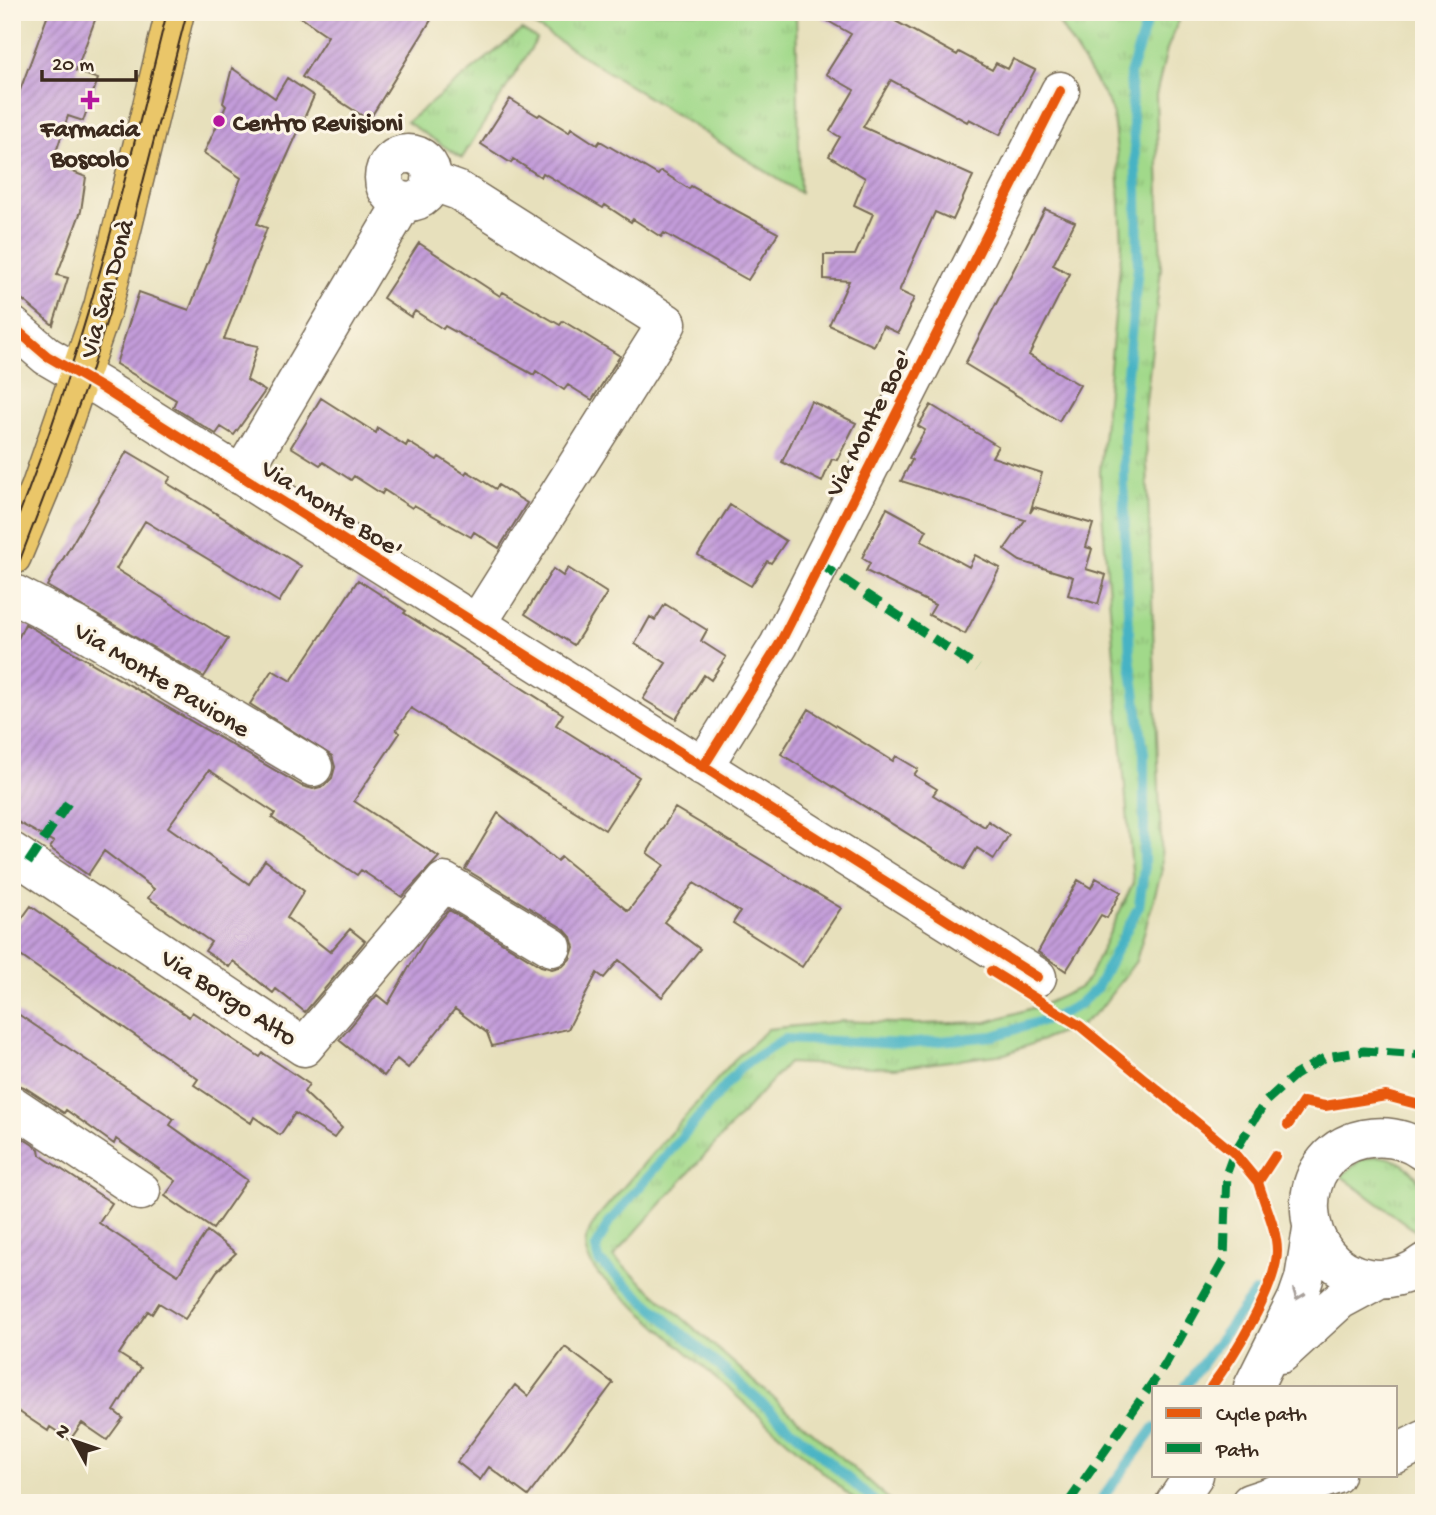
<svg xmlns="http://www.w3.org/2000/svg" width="1436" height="1515" viewBox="0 0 1436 1515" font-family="'Gochi Hand',sans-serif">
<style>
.grass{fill:url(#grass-tufts);stroke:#6e8254;stroke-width:2}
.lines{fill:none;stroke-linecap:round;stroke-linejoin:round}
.stream{stroke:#47b3c4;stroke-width:10}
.building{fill:url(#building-hatch)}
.minor-casing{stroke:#776a55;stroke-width:41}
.major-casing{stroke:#776a55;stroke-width:41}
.minor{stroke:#fff;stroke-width:38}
.major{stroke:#eac669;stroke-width:38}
.tram{stroke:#3b2a1e;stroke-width:2}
.quiet{stroke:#00873e;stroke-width:9;stroke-dasharray:18 9;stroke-linecap:butt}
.cycleway-casing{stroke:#fcf5e5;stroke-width:15}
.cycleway{stroke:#e8590c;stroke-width:10}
.oneway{stroke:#a79f9a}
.poi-dot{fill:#b5179e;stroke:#fcf5e5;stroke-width:2.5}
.labels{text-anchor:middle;stroke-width:6;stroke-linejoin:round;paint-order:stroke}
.poi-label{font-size:26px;font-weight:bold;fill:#3b2a1e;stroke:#fcf5e5;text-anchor:start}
.street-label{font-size:26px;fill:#3b2a1e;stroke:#fcf5e5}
</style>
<defs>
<pattern id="grass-tufts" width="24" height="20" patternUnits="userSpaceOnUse" patternTransform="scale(1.75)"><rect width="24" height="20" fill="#a1d98a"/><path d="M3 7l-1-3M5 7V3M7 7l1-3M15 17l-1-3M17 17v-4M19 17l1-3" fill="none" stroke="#8cba77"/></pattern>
<pattern id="building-hatch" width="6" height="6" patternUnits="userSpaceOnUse" patternTransform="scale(1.75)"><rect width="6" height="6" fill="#c39cda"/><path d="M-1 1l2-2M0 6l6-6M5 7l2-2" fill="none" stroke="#a07fb0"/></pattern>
</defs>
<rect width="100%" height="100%" fill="#fcf5e5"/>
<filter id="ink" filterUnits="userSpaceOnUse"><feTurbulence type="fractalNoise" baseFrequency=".0143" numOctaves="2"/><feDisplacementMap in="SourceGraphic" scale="14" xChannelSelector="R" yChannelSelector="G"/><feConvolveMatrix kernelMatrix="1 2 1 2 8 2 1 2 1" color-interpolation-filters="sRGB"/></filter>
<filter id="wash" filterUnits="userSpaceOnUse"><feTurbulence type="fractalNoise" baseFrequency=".00686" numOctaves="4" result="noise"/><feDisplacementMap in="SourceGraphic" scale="28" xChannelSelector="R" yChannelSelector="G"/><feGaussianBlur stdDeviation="1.57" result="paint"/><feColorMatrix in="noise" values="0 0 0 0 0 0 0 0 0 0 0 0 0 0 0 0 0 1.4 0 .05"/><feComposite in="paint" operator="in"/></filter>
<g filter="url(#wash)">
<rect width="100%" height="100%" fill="#e7e0bc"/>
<path class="grass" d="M547 12H796L800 193 532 24Z
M1052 12H1182L1167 49 1156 95 1161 269 1145 410 1162 870 1136 961 1100 1009 1080 1026 1005 1054 895 1068 788 1063 613 1257 893 1503H858L598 1274C579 1249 583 1240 599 1215L734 1060 768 1029 843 1021 917 1024 987 1022 1045 1004 1079 988 1088 979 1133 883 1101 500 1100 472 1122 243 1118 163 1113 115 1107 100Z
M522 30 537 39 462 158 407 122Z
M1378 1156C1418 1161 1436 1196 1417 1232L1341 1176 1362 1159Z"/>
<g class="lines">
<path class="stream" d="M1185 1387 1255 1292
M876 1503 599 1261 596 1248 608 1224 742 1066 784 1039 906 1044 994 1036 1057 1016 1078 1005 1096 989 1139 906 1144 870V753L1130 657 1124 509V402L1138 267 1137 190 1130 74 1150 12
M1099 1503 1154 1428"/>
</g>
<g id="blocks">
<path class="building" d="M49 12H98L76 71 98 79 83 121 68 116 52 164 86 177 81 211 57 275 68 278 53 325 12 291V112Z
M293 12H436L369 120 302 77 328 36Z
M812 12H879L957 55 959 52 992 70 996 63 1008 69 1013 59 1035 70 1000 135 969 119 967 122 891 80 863 127 973 176 953 220 935 212 899 291 914 298 898 333 883 326 874 346 829 325 849 281 824 279V255H855L873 214 854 205 865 178 829 156 840 137 830 131 854 90 826 74 851 34Z
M232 68 275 98 287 78 314 96 257 224 267 228 224 339 258 346 247 380 265 391 234 435 221 427 216 434 173 407 176 400 116 364 139 292 189 310 241 178 204 153 226 106 223 103Z
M510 99 538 116 540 114 569 132 571 128 597 145 600 141 658 175 661 171 689 189 691 186 778 233 748 280 664 233 661 237 633 219 631 222 605 205 603 208 543 173 541 177 513 159 511 163 481 144Z
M1045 209 1075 222 1053 265 1070 274 1029 355 1080 385 1059 421 965 364Z
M419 243 500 296 503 292 560 325 563 321 620 356 592 400 568 385 564 390 536 371 534 375 445 326 443 329 415 311 411 317 383 298Z
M321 398 376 433 378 428 406 446 408 442 437 460 439 457 465 474 467 471 496 489 498 485 527 503 499 548 474 532 471 537 414 505 412 508 384 490 382 494 354 476 351 480 323 462 320 465 291 447Z
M811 401 856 423 837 460 832 459 822 482 782 462Z
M931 405 998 446 992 457 1042 473 1030 513 1034 507 1093 524 1086 547 1092 549 1086 569 1106 575 1098 604 1068 595 1073 577 1020 561 1004 550 1025 520 901 481 912 460 909 458 925 430 918 426Z
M127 451 171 477 167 483 301 566 279 602 145 521 116 569 228 639 204 677 47 586Z
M730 505 786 541 771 563 767 561 751 586 698 555Z
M887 508 927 530 921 541 969 567 975 555 1000 568 965 634 929 615 935 605 866 571 870 563 862 558Z
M568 568 607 593 574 645 525 614 553 569 563 576Z
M358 580 406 611 404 613 563 714 556 725 639 777 605 830 411 708 396 730 400 733 354 801 439 857 402 897 361 870 357 875 272 818 275 813 209 770 168 827 249 884 265 860 304 891 287 918 330 952 350 929 365 941 305 1012 276 989 273 993 233 961 229 967 205 951 211 942 148 898 154 889 104 851 88 875 50 848 54 842 12 819V651L25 624 302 786 313 789 324 786 332 778 335 767 332 756 250 704 272 670 291 681Z
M665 604 707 630 701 641 726 657 711 680 704 675 676 719 643 699 666 663 635 644 650 617 655 620Z
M809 709 893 761 896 756 918 769 914 775 937 789 933 795 985 827 988 821 1009 835 994 859 977 848 964 869 781 754Z
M675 808 841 908 802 967 733 923 740 912 694 883 664 922 700 949 662 997 619 960 604 978 597 973 568 1029 492 1046 487 1033 455 1009 408 1068 397 1059 384 1076 339 1040 377 995 388 1004 427 936 449 910 541 966 552 969 563 966 570 959 574 947 571 937 564 929 465 869 498 813 557 861 561 857 628 911 664 865 647 853Z
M1096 878 1121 892 1107 918 1101 915 1066 971 1038 952 1078 880 1091 888Z
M31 906 189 1017 192 1012 260 1057 263 1053 309 1084 304 1092 342 1128 334 1138 295 1113 280 1135 254 1117 251 1123 194 1085 198 1079 12 950V932Z
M12 1010 174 1119 170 1125 247 1180 213 1229 165 1196 176 1181 116 1139 114 1144 66 1110 64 1113 24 1087 12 1083Z
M12 1131 39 1149 40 1155 112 1203 99 1223 178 1275 207 1231 236 1253 217 1271 185 1319 159 1303 152 1314 148 1311 119 1354 141 1368 114 1411 123 1418 107 1440 82 1423 70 1440 50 1427 48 1431 12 1407Z
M565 1347 613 1383 528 1496 489 1467 480 1480 457 1462 515 1385 528 1396Z"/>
</g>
</g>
<g filter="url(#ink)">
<use href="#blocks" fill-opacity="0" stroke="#776a55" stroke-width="2"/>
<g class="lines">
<defs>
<path id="minor" d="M384 178a24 24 0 1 1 48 0a24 24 0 1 1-48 0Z
M431 181 459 191 667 323 477 624
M12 326 47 356 102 388 1037 977
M241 476 404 201
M12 593 76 626 313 767
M703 767 779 645 1060 91
M12 852 304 1047 444 882 552 947
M12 1105 141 1191
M1424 1152C1406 1138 1385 1135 1363 1139 1288 1155 1295 1266 1368 1278 1388 1281 1408 1276 1424 1263
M1281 1354 1340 1300 1379 1279
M1253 1387 1297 1299 1304 1279 1312 1229
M1396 1454 1424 1440
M1175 1503 1194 1475
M1250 1503 1335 1475"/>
<path id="major" d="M12 556 40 489 103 307 175 12"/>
</defs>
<use href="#minor" class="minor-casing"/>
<use href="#major" class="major-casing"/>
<use href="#minor" class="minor"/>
<use href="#major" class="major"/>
<path class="tram" d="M12 532C80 364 124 188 167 12
M12 581 88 381 110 310 187 12"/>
<path class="quiet" d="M820 564 978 668
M28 863 68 803
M1068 1503 1165 1365 1224 1260 1227 1172 1234 1153 1265 1102 1295 1075 1326 1057 1364 1051 1424 1055"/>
<defs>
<path id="cycleway" d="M12 326 47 356 102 388 1037 977
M703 767 779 645 1060 91
M991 971 1080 1026 1234 1153 1258 1182
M1288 1125 1303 1102 1325 1106 1386 1096 1424 1106
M1211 1387C1233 1357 1277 1287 1277 1251 1277 1229 1264 1203 1258 1182L1275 1156"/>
</defs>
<use href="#cycleway" class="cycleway-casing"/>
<use href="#cycleway" class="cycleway"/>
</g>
<defs><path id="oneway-chevron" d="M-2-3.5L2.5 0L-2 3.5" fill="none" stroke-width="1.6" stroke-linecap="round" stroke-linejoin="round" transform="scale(1.75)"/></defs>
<use class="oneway" href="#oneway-chevron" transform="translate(1298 1295) rotate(111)"/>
</g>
<g class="poi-dot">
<path d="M86.5 89.5h7v7h7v7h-7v7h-7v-7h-7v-7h7z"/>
<circle cx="219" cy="121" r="7"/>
</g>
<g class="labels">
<g class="poi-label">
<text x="233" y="130">Centro Revisioni</text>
<text x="90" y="136" text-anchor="middle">Farmacia<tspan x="90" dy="30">Boscolo</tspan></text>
</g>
<g class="street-label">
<text transform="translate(105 288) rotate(-74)" y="9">Via San Donà</text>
<text transform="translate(867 422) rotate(-63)" y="9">Via Monte Boe'</text>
<text transform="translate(333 507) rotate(32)" y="9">Via Monte Boe'</text>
<text transform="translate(163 678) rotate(31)" y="9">Via Monte Pavione</text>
<text transform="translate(230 996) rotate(33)" y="9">Via Borgo Alto</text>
</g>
</g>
<rect width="1436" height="1515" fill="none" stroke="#fcf5e5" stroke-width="42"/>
<rect x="1152" y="1386" width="245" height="91" fill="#fcf5e5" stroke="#afa495" stroke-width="2"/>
<rect x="1166" y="1408" width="35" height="10" fill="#e8590c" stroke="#afa495" stroke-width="2"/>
<text x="1216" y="1420" font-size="21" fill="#3b2a1e">Cycle path</text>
<rect x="1166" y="1443" width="35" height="10" fill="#00873e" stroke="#afa495" stroke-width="2"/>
<text x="1216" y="1456" font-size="21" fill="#3b2a1e">Path</text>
<g transform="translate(74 1441) rotate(310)" stroke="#fcf5e5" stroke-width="5" paint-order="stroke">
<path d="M0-5L12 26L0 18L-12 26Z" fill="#3b2a1e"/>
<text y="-10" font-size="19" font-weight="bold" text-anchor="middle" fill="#3b2a1e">N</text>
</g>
<path d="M42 70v10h94v-10" fill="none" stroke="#3b2a1e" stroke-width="3.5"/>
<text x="52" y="70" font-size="21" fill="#3b2a1e" stroke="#fcf5e5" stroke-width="5" paint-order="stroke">20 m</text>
</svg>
